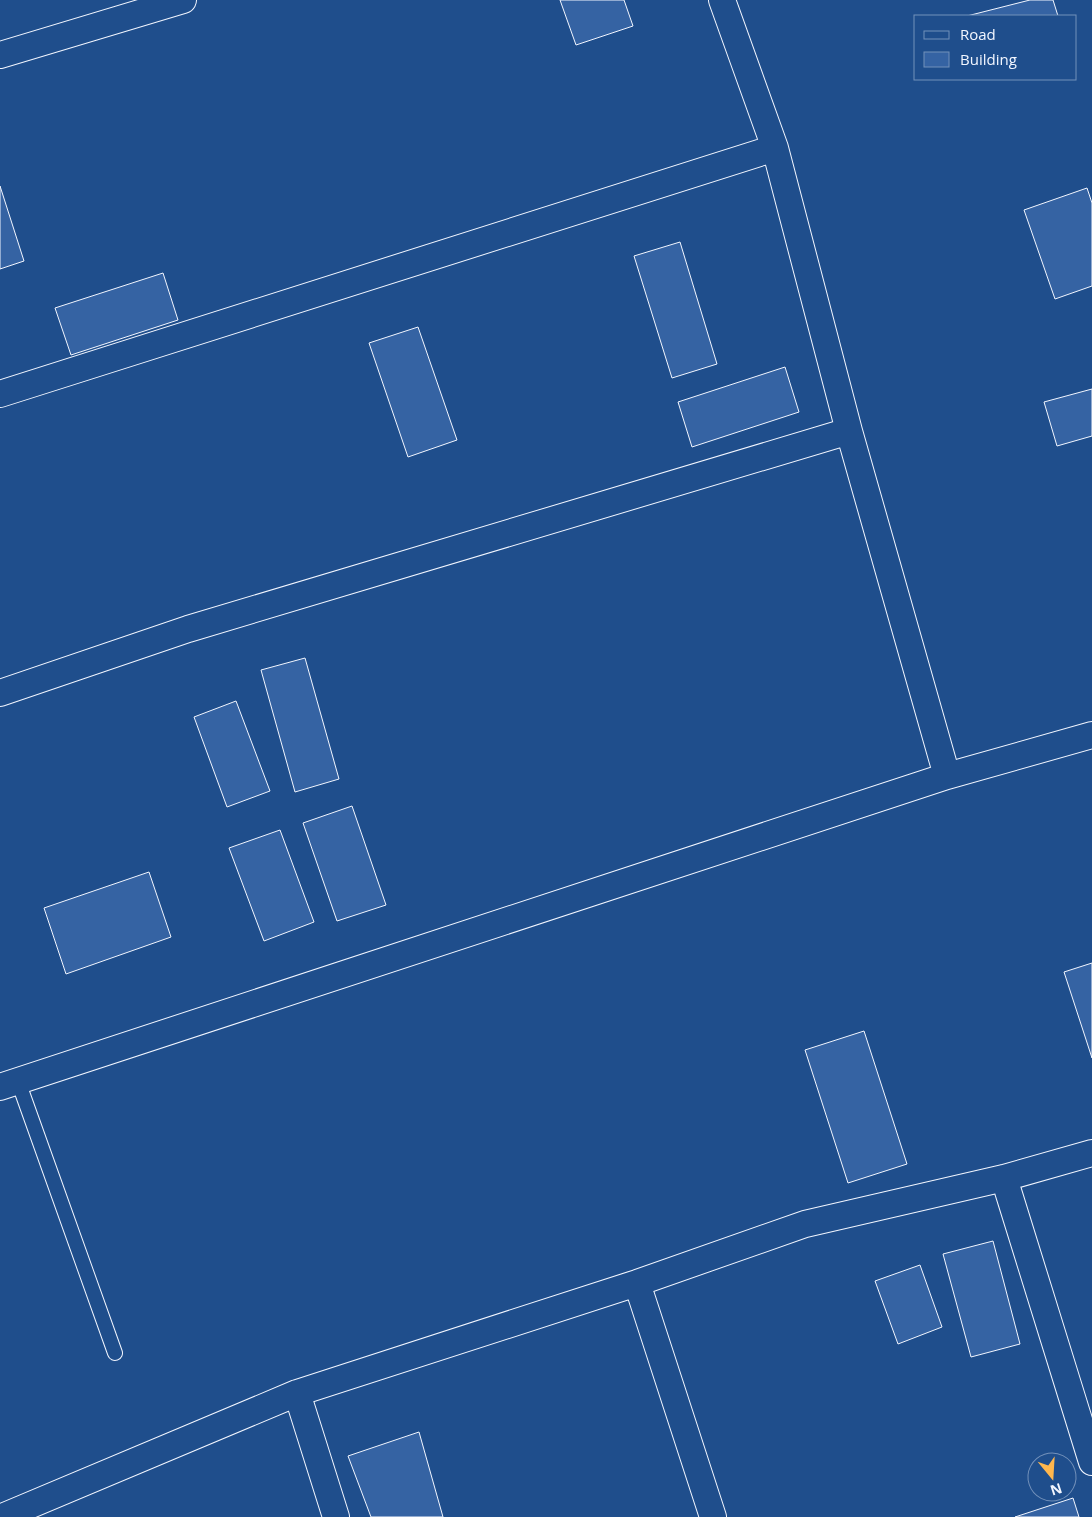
<svg xmlns="http://www.w3.org/2000/svg" width="1092" height="1517" viewBox="0 0 1092 1517" font-family="'Open Sans',sans-serif">
<style>
.building{fill:#3563a3;stroke:#f2f6ff}
.lines{fill:none;stroke-linecap:round;stroke-linejoin:round}
.lane-casing{stroke:#f2f6ff;stroke-width:16}
.street-casing{stroke:#f2f6ff;stroke-width:28}
.lane{stroke:#1f4e8c;stroke-width:14}
.street{stroke:#1f4e8c;stroke-width:26}
</style>
<rect width="100%" height="100%" fill="#1f4e8c"/>
<path class="building" d="M560 0H624L633 26 576 45Z
M1030 0H1053L1058 16H967Z
M0 186 24 261 0 269Z
M1087 188 1092 203V286L1055 299 1024 210Z
M680 242 717 364 672 378 634 256Z
M163 273 178 320 71 355 55 308Z
M418 327 457 440 408 457 369 343Z
M785 367 799 412 692 447 678 402Z
M1092 389V436L1057 446 1044 402Z
M305 658 339 779 295 792 261 670Z
M236 701 270 791 227 807 194 717Z
M352 806 386 905 337 921 303 823Z
M280 830 314 922 264 941 229 848Z
M149 872 171 937 66 974 44 908Z
M1092 963V1058L1064 972Z
M864 1031 907 1164 848 1183 805 1050Z
M993 1241 1020 1344 971 1357 943 1254Z
M920 1265 942 1327 898 1344 875 1281Z
M419 1432 443 1517H371L348 1456Z
M1073 1498 1079 1517H1015Z"/>
<g class="lines">
<defs>
<path id="lane" d="M18 1081 115 1353"/>
<path id="street" d="M722 0 775 148 849 431 947 776
M0 55 183 0
M0 394 775 148
M0 693 188 629 849 431
M0 1087 947 776 1092 735
M1004 1178 1092 1462
M637 1283 713 1517
M297 1393 336 1517
M2 1517 297 1393 637 1283 805 1224 1004 1178 1092 1153"/>
</defs>
<use href="#lane" class="lane-casing"/>
<use href="#street" class="street-casing"/>
<use href="#lane" class="lane"/>
<use href="#street" class="street"/>
</g>
<rect x="914" y="15" width="162" height="65" fill="#1f4e8c" stroke="#7391ba"/>
<rect x="924" y="31" width="25" height="8" fill="#1f4e8c" stroke="#7391ba"/>
<text x="960" y="40" font-size="15" fill="#f2f6ff">Road</text>
<rect x="924" y="52" width="25" height="15" fill="#3563a3" stroke="#7391ba"/>
<text x="960" y="65" font-size="15" fill="#f2f6ff">Building</text>
<g transform="translate(1052 1477) rotate(162)"><circle r="24" fill="#1f4e8c" stroke="#7391ba"/>
<path d="M0-4L9 19L0 12L-9 19Z" fill="#ffb74d"/>
<text y="-8" font-size="14" font-weight="bold" text-anchor="middle" fill="#f2f6ff">N</text>
</g>
</svg>
